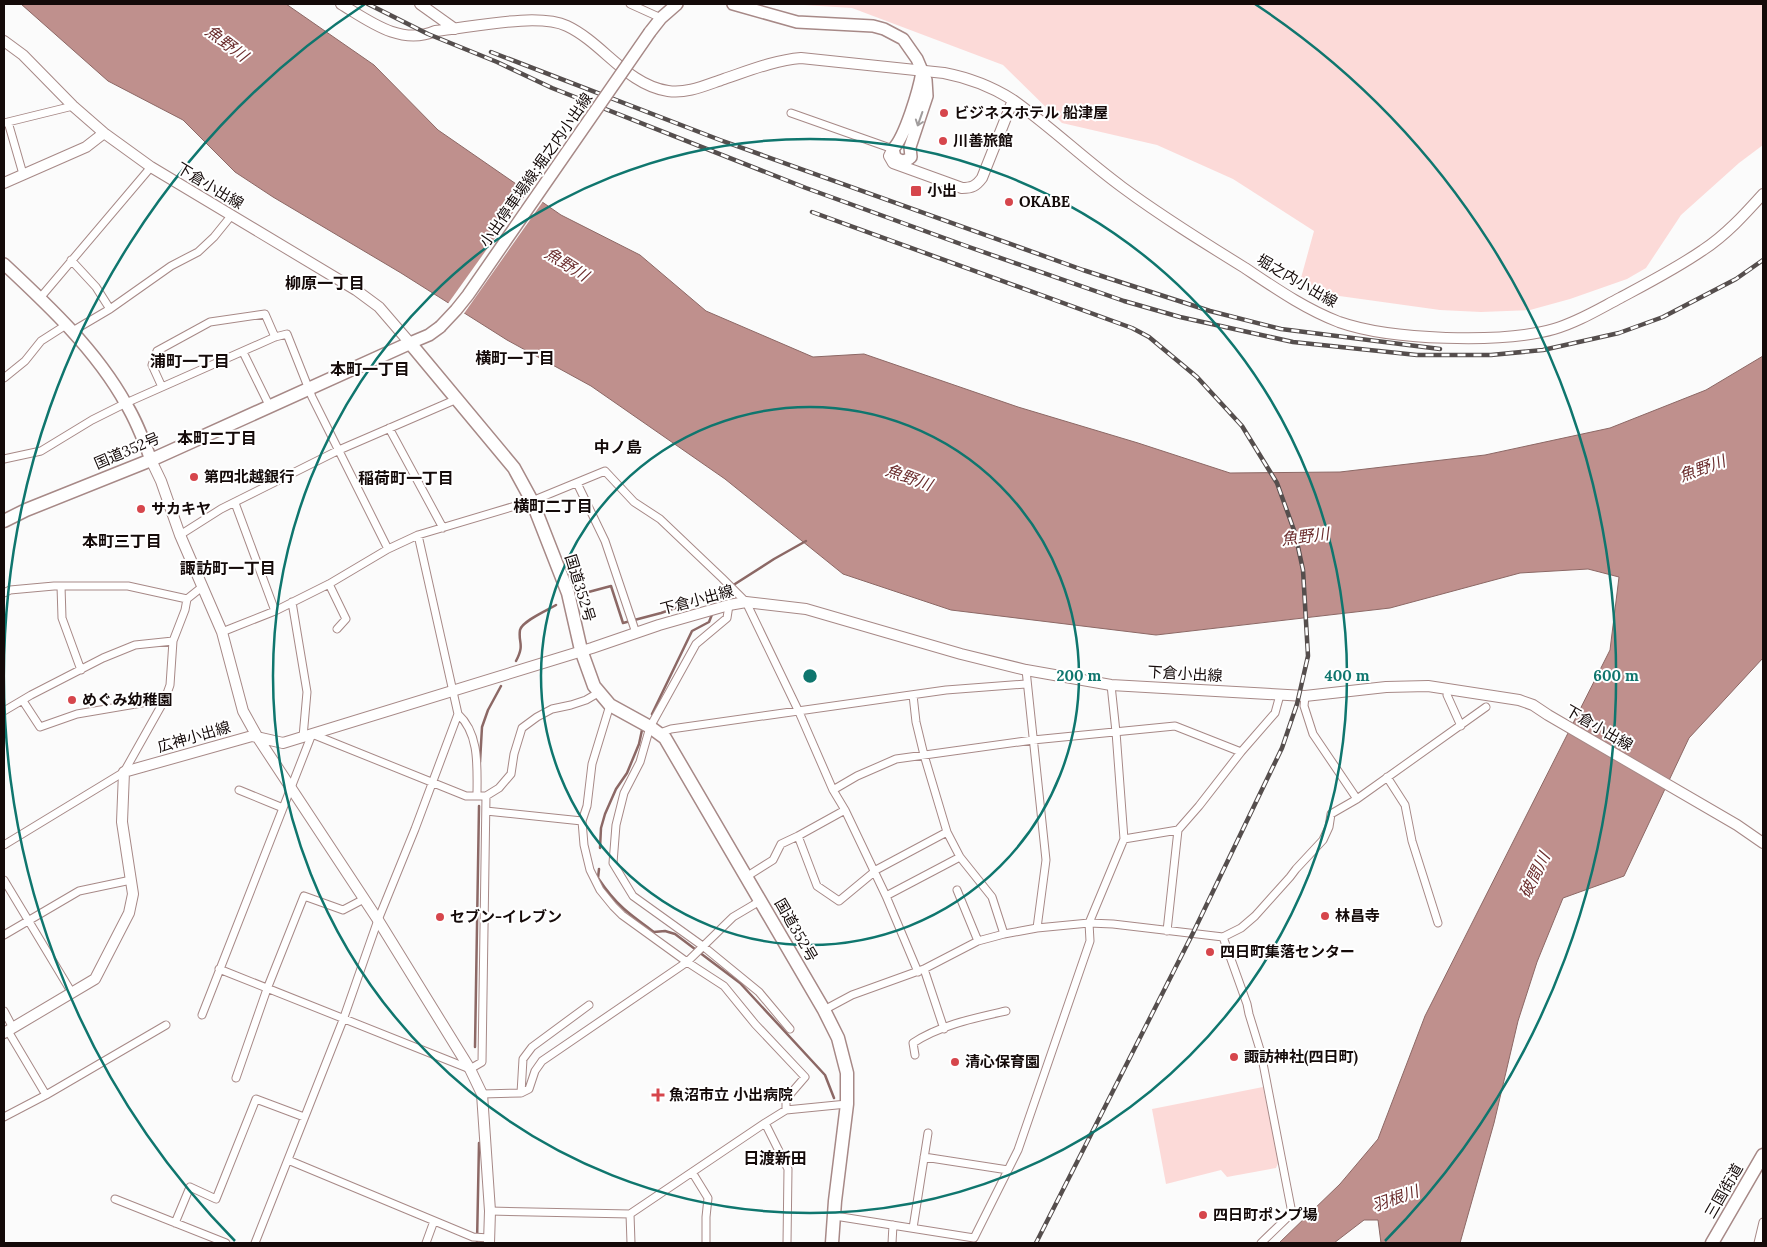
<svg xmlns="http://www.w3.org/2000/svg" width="1767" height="1247" viewBox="0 0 1767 1247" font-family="Lora,'Noto Sans JP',serif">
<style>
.green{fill:#fcdad8}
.water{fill:#bf908d;stroke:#8c6865}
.pier{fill:#fbfbfb}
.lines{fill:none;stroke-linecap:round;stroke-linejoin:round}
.stream{stroke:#8c6865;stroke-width:2.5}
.street-casing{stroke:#a78987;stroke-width:9}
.secondary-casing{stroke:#a78987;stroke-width:12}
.primary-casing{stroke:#a78987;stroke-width:14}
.highway-casing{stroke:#a78987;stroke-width:15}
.street{stroke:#fff;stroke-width:7}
.secondary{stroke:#fff;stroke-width:10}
.primary{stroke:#fff;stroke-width:11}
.highway{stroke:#fff;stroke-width:12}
.rail-casing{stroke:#554e4d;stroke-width:4.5}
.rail{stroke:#fff;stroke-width:2.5;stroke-dasharray:8;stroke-linecap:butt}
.primary-bridge-casing{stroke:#a78987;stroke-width:14;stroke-linecap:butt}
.primary-bridge{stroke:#fff;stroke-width:11}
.oneway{stroke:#a19d9d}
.ring{fill:none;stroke:#0f766e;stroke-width:2.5}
.poi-dot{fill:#d6464c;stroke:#fff;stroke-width:2}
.labels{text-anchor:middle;stroke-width:4;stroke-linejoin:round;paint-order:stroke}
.poi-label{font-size:15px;font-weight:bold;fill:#140a09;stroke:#fff;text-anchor:start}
.street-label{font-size:15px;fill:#140a09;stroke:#fff}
.water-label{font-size:16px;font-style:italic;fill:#6b2d2d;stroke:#fff}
.neighbourhood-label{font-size:16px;font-weight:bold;fill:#140a09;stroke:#fff}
.centre{fill:#0f766e;stroke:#fff;stroke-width:2.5}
.ring-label{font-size:15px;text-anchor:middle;font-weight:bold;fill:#0f766e;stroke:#fff;stroke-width:4;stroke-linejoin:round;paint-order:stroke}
</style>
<rect width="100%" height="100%" fill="#fbfbfb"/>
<path class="green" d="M788 4H1763V145L1739 163 1681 215 1646 268 1627 279 1570 299 1530 310 1481 312 1440 310 1325 294 1301 278 1314 231 1233 179 1157 145 1062 123 1003 65 852 8Z
M1263 1087 1279 1161 1276 1168 1227 1177 1221 1170 1166 1184 1152 1109Z"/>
<path class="water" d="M21 4H286L374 65 438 130 561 215 640 255 706 311 813 357 864 354 1018 407 1138 443 1230 473 1340 472 1485 455 1610 428 1706 390 1763 356V658L1689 738 1624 876 1563 898 1537 962 1518 1021 1494 1123 1460 1243H1381L1378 1220H1364L1334 1243H1279L1340 1184 1378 1139 1425 1016 1610 650 1619 577 1588 569 1520 573 1390 608 1156 635 951 610 843 574 725 479 591 386 507 340 401 273 273 197 235 172 183 120 108 81Z"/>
<path class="pier" d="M529 190 544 200 463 315 447 305Z"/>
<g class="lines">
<path class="stream" d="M581 594 611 586 623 623 661 613 724 591 774 559 806 541
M717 605 724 591
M516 661C525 644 518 643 520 630 522 621 548 610 556 605
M652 714 692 631 709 622 713 612
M480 762 482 727 488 710 501 686
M600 848 601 828 605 814 616 789 627 773 639 744 642 730
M599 869 598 878C616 905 629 914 654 932L665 931 675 934 740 983 825 1075 834 1098
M475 1047 479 806
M477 1243 479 1143"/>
<defs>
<path id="street" d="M630 4 661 18
M791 113 893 149
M8 122 23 174
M4 123 73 106
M71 260 96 287 110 309
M40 298 151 167
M71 332 110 309 171 266 198 252 214 237 231 216
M243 352 269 405
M4 378 25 361 41 341 66 325
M162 387 152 365 157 351 210 322 265 314 275 337
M389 428 443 528
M4 459 41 451 92 420 126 403 275 337 287 334 312 397 388 549
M577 483 605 541 636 633
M235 503 275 611
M180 535 221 509 339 450 457 399
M329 584 346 619 337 629
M61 586 62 618 81 670
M4 593 10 590 54 586H128L187 599
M292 602 307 692 303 737
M729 605 727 618 696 644 650 727 640 762 624 793 616 825 613 863 633 896 704 947 759 992 790 1029
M222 632 275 611 329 584 388 549 418 535 532 501 605 471 634 502 660 519 722 578 746 602 799 712 833 790 845 810 886 896 918 972
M1026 670 1046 860 1037 928
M1448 689 1447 695 1461 726
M913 695 916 722 924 755 947 832 960 857 992 897 1004 934
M1305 696 1304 706 1313 734 1357 799
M23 701 40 727 77 714 165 699
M610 705 592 764 587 806 582 821 584 845 590 870 600 890 613 906 622 915 687 962 724 986 755 1024 805 1077 786 1099V1110
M4 711 31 695 103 658 135 645 173 641
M458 714C480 734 477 768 477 796
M660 733 671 729 946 690 1026 684
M1387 777 1405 805 1412 841 1438 923
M239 790 283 808
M833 790 857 776 896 759 1033 740 1175 726 1241 752
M845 810 798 836 817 886 839 901 874 872
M486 811 582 821
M1124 839 1178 830
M4 845 124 772 165 699 170 685 173 641 185 610 187 599 202 587
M874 871 947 832
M746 877 773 860 781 844 798 836
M4 880 72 993
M957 890 978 941
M886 896 960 857
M1167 931 1178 830 1199 806 1241 752 1275 713 1280 695
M4 935 79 891 131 880
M1223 937 1247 1004 1249 1014 1261 1053 1292 1213 1261 1243
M219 969 470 1069 482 1062 486 796
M924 969 944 1029
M824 1010 852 995 924 969 978 941 1004 934 1037 928 1089 923 1113 924 1223 937 1241 928 1255 916 1290 877 1296 869 1323 840 1329 827 1331 814 1357 799 1486 707
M4 1011 13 1028
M202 1015 312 734 466 796H486L499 788 511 774 514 754 522 728 537 717 552 709 571 705 586 700 598 693
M8 1031 46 1095
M915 1055 913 1043C940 1025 975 1018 1006 1011
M236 1078 267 989 304 896 343 910 364 899
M521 1093 523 1059 532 1047 589 1005
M482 1094 521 1093 529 1089 535 1071 542 1061 687 962 733 917 760 901
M4 1117 46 1095 166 1025
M765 1123 788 1169 787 1243
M924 1157 1008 1170
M288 1160 473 1237 489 1238
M692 1172 708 1198 706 1217V1243
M115 1199 226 1243
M490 1211 630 1214 765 1123 786 1110 847 1104
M630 1214 631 1243
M835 1216 974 1238 1018 1150 1090 941 1089 923 1124 839 1116 732 1111 685
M175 1223 190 1187 216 1199 256 1099 304 1117
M913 1228 928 1133
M255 1243 343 1020 378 920 415 829 458 714 418 535
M426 1243 434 1221
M892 1243 893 1225
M1758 1243 1763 1222"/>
<path id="secondary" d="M341 4C369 21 401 46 435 31 469 28 537 12 567 26 603 43 627 85 668 91 687 94 706 85 724 79 748 71 775 60 801 58L944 73C970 78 991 86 1013 100 1051 127 1084 159 1122 187 1161 216 1203 242 1245 268 1275 288 1305 309 1339 322 1390 340 1501 344 1554 329 1578 322 1599 309 1620 298 1648 283 1677 268 1703 250 1726 235 1745 214 1763 194
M420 4 455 29
M4 41 23 55 73 106 104 133 151 167 356 290 379 307 410 343
M892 150 889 156 893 163 962 188C972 188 976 186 982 178L1013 100
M4 183 86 147 104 133
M151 460 161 481 180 535 222 632 243 711 258 738 378 920 470 1069 482 1094 490 1211 489 1243
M4 1033 95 979 129 913 133 894 122 822 124 772 252 736 283 743 592 648 659 625 729 605 746 602 806 609 961 654 1026 670 1111 685 1305 696 1386 687 1428 686 1519 700 1533 705 1548 715 1737 825 1763 843"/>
<path id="primary" d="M733 4 797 22 873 26 884 29 903 39 917 59 926 80 927 96 910 147 911 157C906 162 900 162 895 157L893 149C905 137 919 90 922 72
M650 32 661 18 677 4
M4 264C49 306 96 350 126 404 137 422 144 441 151 460
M410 343 429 335 440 327"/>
<path id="highway" d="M4 521 26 510 151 460 410 343 514 468 532 501 568 593 581 650 594 686 610 705 650 727 665 738 824 1010 838 1038 847 1073V1104L835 1201 832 1243
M1712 1243 1763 1155"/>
</defs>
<use href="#street" class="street-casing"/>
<use href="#secondary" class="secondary-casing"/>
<use href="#primary" class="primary-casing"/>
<use href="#highway" class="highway-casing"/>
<use href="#street" class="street"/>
<use href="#secondary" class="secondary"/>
<use href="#primary" class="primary"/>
<use href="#highway" class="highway"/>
<defs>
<path id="rail" d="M368 4 428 34 497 62 552 88 806 188 969 247 1124 301 1180 317 1293 342 1417 355H1491L1543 350 1619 333 1663 317 1736 279 1763 260
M491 52 720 140 1083 270 1210 311 1281 329 1440 349
M812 212 1132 328 1149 337 1197 377 1242 426 1277 483 1295 533 1303 570 1308 656 1297 704 1282 748 1193 933 1036 1243"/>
</defs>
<use href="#rail" class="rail-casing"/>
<use href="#rail" class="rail"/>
<defs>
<path id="primary-bridge" d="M440 327 456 310 468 295 650 32"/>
</defs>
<use href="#primary-bridge" class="primary-bridge-casing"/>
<use href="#primary-bridge" class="primary-bridge"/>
</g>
<defs><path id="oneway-shaft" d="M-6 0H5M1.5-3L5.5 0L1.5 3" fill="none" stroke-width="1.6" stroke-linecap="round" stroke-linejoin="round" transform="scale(1.25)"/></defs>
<use class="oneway" href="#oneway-shaft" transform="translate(920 119) rotate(109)"/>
<g class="ring">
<circle cx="810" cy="676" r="269"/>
<circle cx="810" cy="676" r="537"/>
<path d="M235 1241A806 806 0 0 1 365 4M1255 4A806 806 0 0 1 1385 1241"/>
</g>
<g class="poi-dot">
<circle cx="944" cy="113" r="5"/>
<circle cx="943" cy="141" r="5"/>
<rect x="910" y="185" width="12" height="12" rx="2.5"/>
<circle cx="1009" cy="202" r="5"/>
<circle cx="194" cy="477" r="5"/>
<circle cx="141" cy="509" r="5"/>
<circle cx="72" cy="700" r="5"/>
<circle cx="1325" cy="916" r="5"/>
<circle cx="440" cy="917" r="5"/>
<circle cx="1210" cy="952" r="5"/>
<circle cx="1234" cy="1057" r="5"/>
<circle cx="955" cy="1062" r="5"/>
<path d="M655.5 1087.5h5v5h5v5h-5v5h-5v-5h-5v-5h5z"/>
<circle cx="1203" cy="1215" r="5"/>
</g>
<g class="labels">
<g class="poi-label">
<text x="954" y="118">ビジネスホテル 船津屋</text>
<text x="953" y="146">川善旅館</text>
<text x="927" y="196">小出</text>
<text x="1019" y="207">OKABE</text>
<text x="204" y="482">第四北越銀行</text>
<text x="151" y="514">サカキヤ</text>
<text x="82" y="705">めぐみ幼稚園</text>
<text x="1335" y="921">林昌寺</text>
<text x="450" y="922">セブン-イレブン</text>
<text x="1220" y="957">四日町集落センター</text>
<text x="1244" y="1062">諏訪神社(四日町)</text>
<text x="965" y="1067">清心保育園</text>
<text x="669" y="1100">魚沼市立 小出病院</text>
<text x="1213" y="1220">四日町ポンプ場</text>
</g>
<g class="street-label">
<text transform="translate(536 170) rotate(-55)" y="5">小出停車場線;堀之内小出線</text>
<text transform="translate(210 186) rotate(31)" y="5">下倉小出線</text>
<text transform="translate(1297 281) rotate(30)" y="5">堀之内小出線</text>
<text transform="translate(127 451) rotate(-23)" y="5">国道352号</text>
<text transform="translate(580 588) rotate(73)" y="5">国道352号</text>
<text transform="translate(697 600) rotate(-15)" y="5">下倉小出線</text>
<text transform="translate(1185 674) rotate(3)" y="5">下倉小出線</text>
<text transform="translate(1599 728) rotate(30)" y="5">下倉小出線</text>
<text transform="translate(194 737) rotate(-16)" y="5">広神小出線</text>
<text transform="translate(796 930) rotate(60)" y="5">国道352号</text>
<text transform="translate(1724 1191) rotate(-60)" y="5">三国街道</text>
</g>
<g class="water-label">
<text transform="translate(227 43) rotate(37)" y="6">魚野川</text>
<text transform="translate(567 264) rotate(32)" y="6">魚野川</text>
<text transform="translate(1702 468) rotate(-20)" y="6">魚野川</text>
<text transform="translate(909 477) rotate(20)" y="6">魚野川</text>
<text transform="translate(1305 536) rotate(-7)" y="6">魚野川</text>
<text transform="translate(1534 875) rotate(-64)" y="6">破間川</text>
<text transform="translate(1395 1198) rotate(-19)" y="6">羽根川</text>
</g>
<g class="neighbourhood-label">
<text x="325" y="289">柳原一丁目</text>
<text x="515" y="364">横町一丁目</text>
<text x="190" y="367">浦町一丁目</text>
<text x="370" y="375">本町一丁目</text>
<text x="217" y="444">本町二丁目</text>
<text x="618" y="453">中ノ島</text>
<text x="406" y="484">稲荷町一丁目</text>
<text x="553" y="512">横町二丁目</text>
<text x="122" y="547">本町三丁目</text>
<text x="228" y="574">諏訪町一丁目</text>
<text x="775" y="1164">日渡新田</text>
</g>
</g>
<circle cx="810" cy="676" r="8" class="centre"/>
<g class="ring-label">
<text x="1079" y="681">200 m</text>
<text x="1347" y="681">400 m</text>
<text x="1616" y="681">600 m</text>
</g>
<rect width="1767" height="1247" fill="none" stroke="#140a09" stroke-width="10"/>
</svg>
